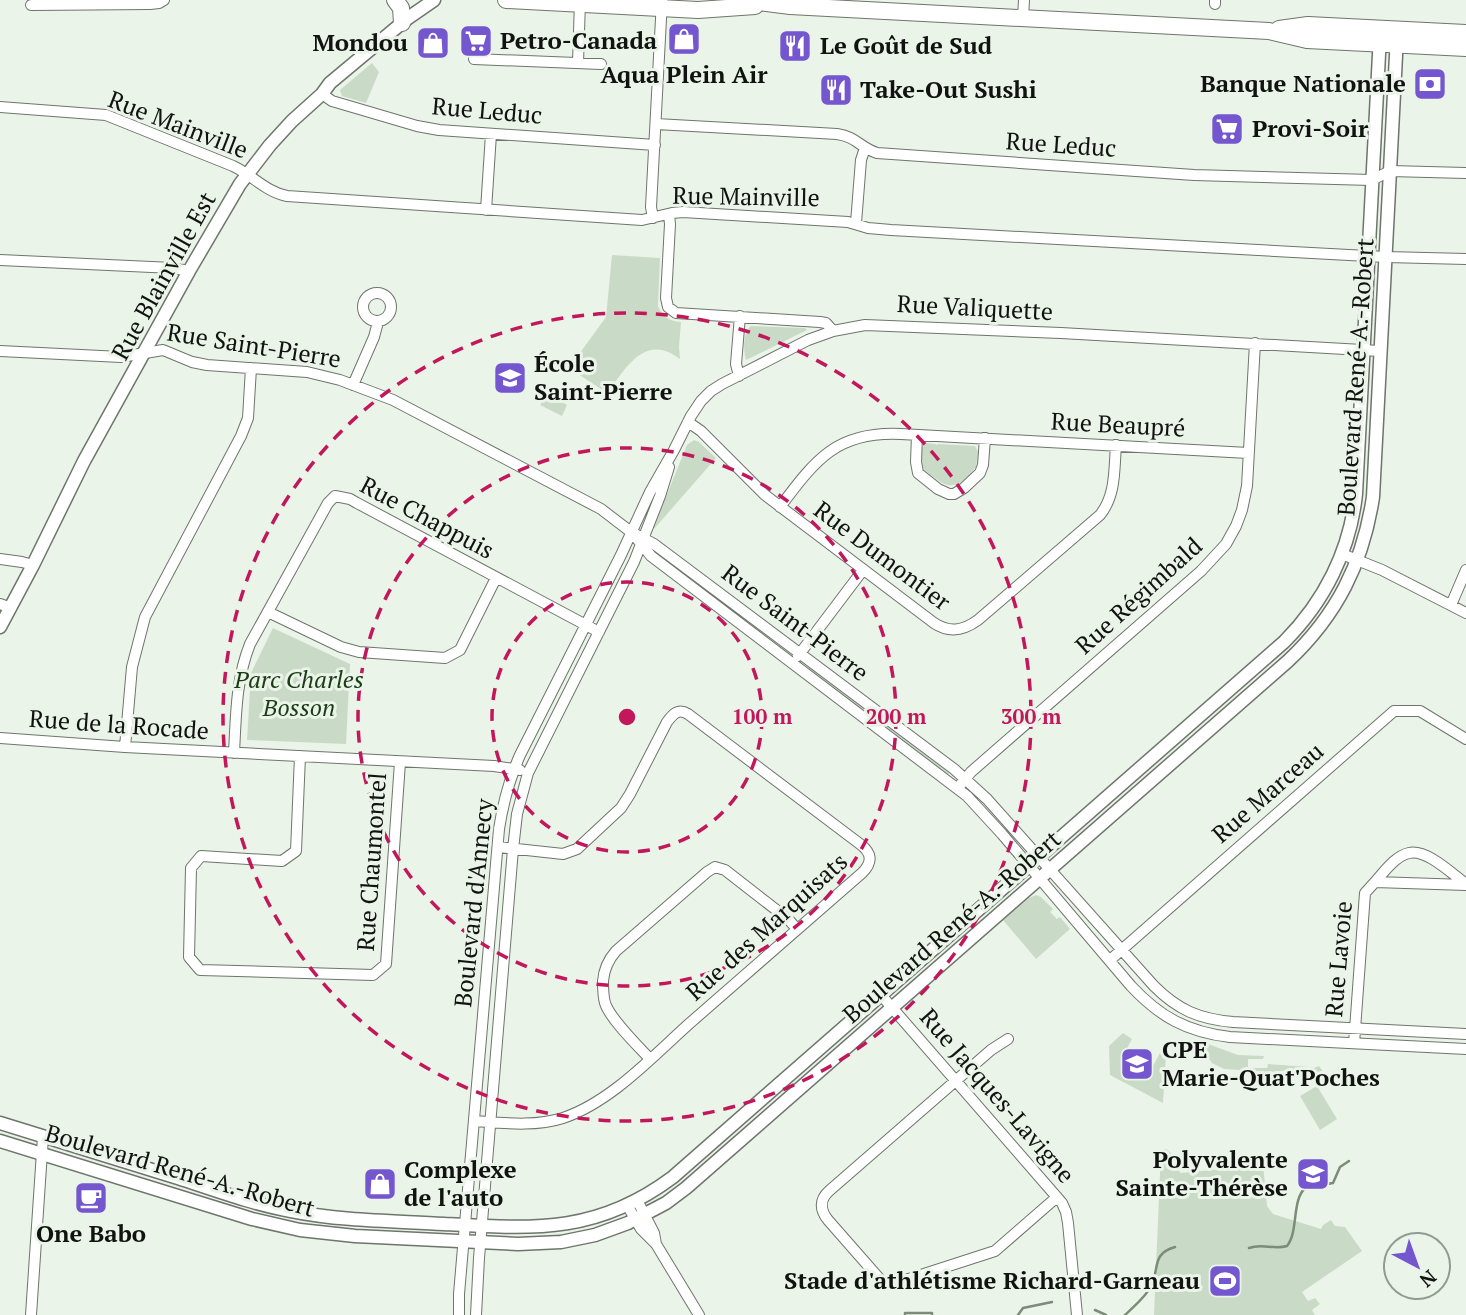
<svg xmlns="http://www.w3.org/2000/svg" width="1466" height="1315" viewBox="0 0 1466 1315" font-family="'PT Serif',serif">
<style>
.green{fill:#c9dbc6}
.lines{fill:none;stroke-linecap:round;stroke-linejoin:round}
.stream{stroke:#7b8c78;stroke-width:2.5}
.minor-casing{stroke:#6e756c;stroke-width:12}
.tertiary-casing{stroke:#6e756c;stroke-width:15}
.primary-casing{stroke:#6e756c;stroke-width:18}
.minor{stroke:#fff;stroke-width:10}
.tertiary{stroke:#fff;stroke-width:12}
.primary{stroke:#fff;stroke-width:16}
.ring{fill:none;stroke:#c2185b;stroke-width:3.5;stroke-dasharray:12 9}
.labels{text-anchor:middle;stroke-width:6;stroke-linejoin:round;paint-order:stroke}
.poi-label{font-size:24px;font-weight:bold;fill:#101310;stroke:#ebf4e9;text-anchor:start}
.street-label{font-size:24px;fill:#101310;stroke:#ebf4e9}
.park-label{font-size:24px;font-style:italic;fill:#1b3c15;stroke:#ebf4e9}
.centre{fill:#c2185b;stroke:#ebf4e9;stroke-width:3.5}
.ring-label{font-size:21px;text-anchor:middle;font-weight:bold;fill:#c2185b;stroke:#ebf4e9;stroke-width:6;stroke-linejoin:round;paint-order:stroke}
</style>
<rect width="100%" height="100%" fill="#ebf4e9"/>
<path class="green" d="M372 63 379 72 366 103 342 96 340 90Z
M612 255 660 258 658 306C662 317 670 321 681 322L679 347 680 359C645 332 626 368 607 393L569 368 606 317Z
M751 326 805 328 807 330 746 360C743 351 743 332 751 326Z
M547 393 567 405 562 416 540 405Z
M694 440 699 442 716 458 654 529V526L687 445Z
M925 443 935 444 937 445 938 444 975 446 978 452 976 467C964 481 954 493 936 479 931 475 926 472 922 467V448Z
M273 628 350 664 346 744 247 740 251 673Z
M810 666 950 772 947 777 807 671Z
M1036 895 1041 897 1053 909 1050 912 1057 919 1060 917 1070 929 1036 959 1003 920 1029 898Z
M1123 1033 1132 1039 1122 1058 1128 1062 1130 1060 1149 1073 1160 1053 1166 1054 1163 1103 1110 1075 1109 1046Z
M1205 1043 1238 1055 1264 1056 1263 1059H1248V1068H1267L1268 1064 1310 1067 1314 1068 1319 1066 1331 1083 1327 1086 1317 1072 1307 1068 1271 1072 1224 1069 1212 1063 1207 1056Z
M1317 1086 1337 1119 1320 1130 1300 1096Z
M1166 1149 1180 1160 1177 1164 1176 1168 1181 1173 1223 1169 1260 1161 1263 1164 1267 1206 1273 1214 1321 1229 1323 1225 1331 1220 1335 1226 1345 1227 1362 1251 1302 1292 1308 1301 1315 1298 1320 1304 1312 1310 1315 1315H1154L1161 1150Z"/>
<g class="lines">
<path class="stream" d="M1249 1248C1262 1243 1274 1250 1287 1246 1299 1231 1291 1200 1306 1187 1312 1182 1326 1185 1333 1183L1340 1167 1349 1161
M1095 1310 1106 1315
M905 1315V1313H932V1315
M1018 1315 1023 1308 1052 1302
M1125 1315C1134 1306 1146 1297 1151 1286 1160 1268 1151 1254 1175 1247"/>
<defs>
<path id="minor" d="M1215 4V0
M31 5 150 4 159 3 164 0
M1023 18 1024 0
M474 59 601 64
M578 63 580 1
M322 94 332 101 417 126 439 130 655 145
M0 107 106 115 233 166C252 175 266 192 287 196L642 220 672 213 683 212 848 222 868 228 891 230 1386 257 1466 259
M656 124 837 134C857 137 859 147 877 153L1194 175 1372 180 1390 171 1466 173
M486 210 491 134
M669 214 670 224 666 298 668 307 676 313 820 322 826 323 833 331
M653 218 651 207 662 0
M856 223 861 160 865 148
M0 260 173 268 189 271
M363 307a14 14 0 1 1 28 0a14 14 0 1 1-28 0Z
M0 351 121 357 163 350 192 362 207 365 307 372 340 380 393 400 601 509 631 532 654 544 954 769 987 799 1154 986C1178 1010 1199 1019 1233 1022L1466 1034
M739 376 736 364 740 316
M353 385 374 337 378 322
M688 422 701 431 765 495 934 623C949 633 963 631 978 620L1100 515C1116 495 1114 470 1116 445
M917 435 916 462 918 473 938 489 949 494H954L964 488 980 473 983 465 985 438
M780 507C816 459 837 431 901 434L1248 453
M634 535 651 556 967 796 1002 834 1131 986C1160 1017 1187 1032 1230 1037L1466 1049
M1342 554 1382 570 1466 613
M0 559 22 562 33 565
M0 604 11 608
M1451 605 1466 570
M268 612 341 647 359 652 445 658 460 650 496 578
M798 656 863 570
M0 738 125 747 494 766 520 770
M125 747 132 667 145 617 241 436 248 418 251 368
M234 753C236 715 236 679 250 644L328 503 335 496 350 499 357 503 599 632
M300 756 296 851 282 861 201 856 191 868 189 957 200 970 373 975 386 964 400 762
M961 784 971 772 1201 571 1226 544 1236 526 1242 510 1247 486 1255 343
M1375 882C1384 872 1395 856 1409 853 1427 849 1452 874 1466 884
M1110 960 1394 711H1420L1466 739
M881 995 1062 1203 1066 1212 1068 1223 1077 1315
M1008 1039 991 1050 829 1191C819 1200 820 1210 828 1220L878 1277 883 1282 893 1284 995 1251 1057 1197
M1354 1043 1365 893 1375 882 1466 885
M650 1059C638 1046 610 1019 605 1003 603 996 603 988 603 981 604 969 608 960 616 951L707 872 715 867 725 870 788 919 797 929
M474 1121C503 1123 535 1127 563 1118 611 1102 653 1056 690 1023 747 973 804 923 862 873 873 862 872 853 860 844L688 714C678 708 673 714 667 722L630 794 621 808 577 849 563 854 498 847
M637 1200 654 1233 656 1244
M627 1205 641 1229 656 1244 699 1315
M31 1315 43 1137
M459 1315V1294L499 829C503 803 509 780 520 755L621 555 650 492 674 450 691 416 701 401 711 391 722 384 808 340 833 331 865 325 1061 333 1380 351
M476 1315 479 1258 513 849 517 814 528 773 634 562 660 496 669 467"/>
<path id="tertiary" d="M0 627 33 565 84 461 189 271 240 184 270 145 292 121 322 94 330 83 408 18 434 0
M0 1123C59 1141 119 1160 178 1178 215 1190 252 1204 291 1211 341 1221 393 1221 444 1224 534 1229 597 1234 673 1177L1284 642C1324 602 1350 551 1356 494L1380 35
M0 1141 252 1219 300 1230 355 1236 518 1244 561 1242 595 1235 628 1223 666 1203 686 1188 1288 661C1337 615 1363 563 1373 497L1397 36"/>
<path id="primary" d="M395 0 401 8 402 23
M506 0 698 10 755 6
M743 0 790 6 1269 31 1307 40 1466 48
M1279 29 1308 25 1466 33"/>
</defs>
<use href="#minor" class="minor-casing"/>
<use href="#tertiary" class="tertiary-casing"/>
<use href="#primary" class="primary-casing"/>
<use href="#minor" class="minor"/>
<use href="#tertiary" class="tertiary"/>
<use href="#primary" class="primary"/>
</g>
<g class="ring">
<circle cx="627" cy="717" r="135"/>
<circle cx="627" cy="717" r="269"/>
<circle cx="627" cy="717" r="404"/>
</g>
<defs>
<symbol id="shop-square" viewBox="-11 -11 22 22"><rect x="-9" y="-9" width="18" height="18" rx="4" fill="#7456cf" stroke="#ebf4e9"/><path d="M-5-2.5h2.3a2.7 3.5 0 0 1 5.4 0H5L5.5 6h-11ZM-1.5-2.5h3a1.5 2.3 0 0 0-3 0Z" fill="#fff"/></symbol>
<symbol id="supermarket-square" viewBox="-11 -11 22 22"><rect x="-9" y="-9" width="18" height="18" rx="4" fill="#7456cf" stroke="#ebf4e9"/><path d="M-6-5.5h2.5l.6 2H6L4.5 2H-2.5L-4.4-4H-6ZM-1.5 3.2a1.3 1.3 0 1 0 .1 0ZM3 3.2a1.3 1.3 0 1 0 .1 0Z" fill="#fff"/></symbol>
<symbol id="restaurant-square" viewBox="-11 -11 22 22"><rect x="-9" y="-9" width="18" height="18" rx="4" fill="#7456cf" stroke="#ebf4e9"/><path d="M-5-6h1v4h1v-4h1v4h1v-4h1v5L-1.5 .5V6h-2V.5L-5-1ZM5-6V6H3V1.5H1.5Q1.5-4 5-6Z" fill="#fff"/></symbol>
<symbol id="bank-square" viewBox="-11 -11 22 22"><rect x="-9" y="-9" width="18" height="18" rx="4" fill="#7456cf" stroke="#ebf4e9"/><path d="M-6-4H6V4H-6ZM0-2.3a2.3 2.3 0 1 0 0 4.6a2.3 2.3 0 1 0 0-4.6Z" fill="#fff"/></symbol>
<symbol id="school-square" viewBox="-11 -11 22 22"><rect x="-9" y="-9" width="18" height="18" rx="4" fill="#7456cf" stroke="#ebf4e9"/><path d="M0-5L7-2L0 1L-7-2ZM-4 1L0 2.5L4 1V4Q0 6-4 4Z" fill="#fff"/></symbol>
<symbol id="cafe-square" viewBox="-11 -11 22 22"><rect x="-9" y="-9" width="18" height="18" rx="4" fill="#7456cf" stroke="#ebf4e9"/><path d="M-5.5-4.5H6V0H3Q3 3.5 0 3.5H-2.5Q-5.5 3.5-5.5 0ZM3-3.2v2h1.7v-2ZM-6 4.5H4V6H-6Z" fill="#fff"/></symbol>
<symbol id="stadium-square" viewBox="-11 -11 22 22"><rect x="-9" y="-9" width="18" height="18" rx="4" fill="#7456cf" stroke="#ebf4e9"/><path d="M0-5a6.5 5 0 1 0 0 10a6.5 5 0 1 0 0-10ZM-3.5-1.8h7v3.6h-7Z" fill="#fff"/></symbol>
</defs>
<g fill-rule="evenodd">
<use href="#shop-square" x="665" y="20" width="38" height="38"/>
<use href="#supermarket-square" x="457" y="22" width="38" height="38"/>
<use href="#shop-square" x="414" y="24" width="38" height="38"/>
<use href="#restaurant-square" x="776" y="27" width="38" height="38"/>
<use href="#bank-square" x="1411" y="65" width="38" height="38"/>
<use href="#restaurant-square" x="817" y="71" width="38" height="38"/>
<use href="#supermarket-square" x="1208" y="110" width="38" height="38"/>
<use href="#school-square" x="491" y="359" width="38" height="38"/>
<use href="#school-square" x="1118" y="1045" width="38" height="38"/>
<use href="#school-square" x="1294" y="1155" width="38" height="38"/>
<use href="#shop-square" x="361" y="1165" width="38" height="38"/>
<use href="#cafe-square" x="72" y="1179" width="38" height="38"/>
<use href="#stadium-square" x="1206" y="1262" width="38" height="38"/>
</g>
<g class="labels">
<g class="poi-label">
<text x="500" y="49">Petro-Canada</text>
<text x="408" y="51" text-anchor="end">Mondou</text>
<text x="820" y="54">Le Goût de Sud</text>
<text x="684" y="83" text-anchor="middle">Aqua Plein Air</text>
<text x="1406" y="92" text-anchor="end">Banque Nationale</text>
<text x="860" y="98">Take-Out Sushi</text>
<text x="1252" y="137">Provi-Soir</text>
<text x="534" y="372">École<tspan x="534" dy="28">Saint-Pierre</tspan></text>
<text x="1162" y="1058">CPE<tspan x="1162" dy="28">Marie-Quat'Poches</tspan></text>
<text x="1288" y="1168" text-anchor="end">Polyvalente<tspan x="1288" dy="28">Sainte-Thérèse</tspan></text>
<text x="404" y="1178">Complexe<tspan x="404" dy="28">de l'auto</tspan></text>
<text x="91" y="1242" text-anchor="middle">One Babo</text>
<text x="1200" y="1289" text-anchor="end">Stade d'athlétisme Richard-Garneau</text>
</g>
<g class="street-label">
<text transform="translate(487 111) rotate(5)" y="8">Rue Leduc</text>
<text transform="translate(178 125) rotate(21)" y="8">Rue Mainville</text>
<text transform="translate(1061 145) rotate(4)" y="8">Rue Leduc</text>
<text transform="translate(746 197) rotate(1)" y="8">Rue Mainville</text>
<text transform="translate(164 276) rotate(-61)" y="8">Rue Blainville Est</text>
<text transform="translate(975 308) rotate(3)" y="8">Rue Valiquette</text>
<text transform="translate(254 346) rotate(9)" y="8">Rue Saint-Pierre</text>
<text transform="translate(1356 377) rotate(-86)" y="8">Boulevard René-A.-Robert</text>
<text transform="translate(1118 425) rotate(3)" y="8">Rue Beaupré</text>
<text transform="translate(427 518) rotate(28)" y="8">Rue Chappuis</text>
<text transform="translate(882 556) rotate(37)" y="8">Rue Dumontier</text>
<text transform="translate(1139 596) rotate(-42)" y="8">Rue Régimbald</text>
<text transform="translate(795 623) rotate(37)" y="8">Rue Saint-Pierre</text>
<text transform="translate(119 725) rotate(4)" y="8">Rue de la Rocade</text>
<text transform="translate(1268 793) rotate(-41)" y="8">Rue Marceau</text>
<text transform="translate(372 862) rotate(-86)" y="8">Rue Chaumontel</text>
<text transform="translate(474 903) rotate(-84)" y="8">Boulevard d'Annecy</text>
<text transform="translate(767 927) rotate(-42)" y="8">Rue des Marquisats</text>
<text transform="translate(952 927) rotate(-41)" y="8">Boulevard René-A.-Robert</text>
<text transform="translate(1339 959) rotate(-85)" y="8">Rue Lavoie</text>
<text transform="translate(997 1096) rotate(49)" y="8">Rue Jacques-Lavigne</text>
<text transform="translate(180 1171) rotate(16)" y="8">Boulevard René-A.-Robert</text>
</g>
<g class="park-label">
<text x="299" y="688">Parc Charles<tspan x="299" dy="28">Bosson</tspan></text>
</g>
</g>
<circle cx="627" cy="717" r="10" class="centre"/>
<g class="ring-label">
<text x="762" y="724">100 m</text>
<text x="896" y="724">200 m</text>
<text x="1031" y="724">300 m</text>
</g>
<g transform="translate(1417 1266) rotate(139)"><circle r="33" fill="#ebf4e9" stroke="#939a92" stroke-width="2"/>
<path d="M0-5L12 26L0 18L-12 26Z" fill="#7456cf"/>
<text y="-10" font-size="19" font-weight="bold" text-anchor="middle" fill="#101310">N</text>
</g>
</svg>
